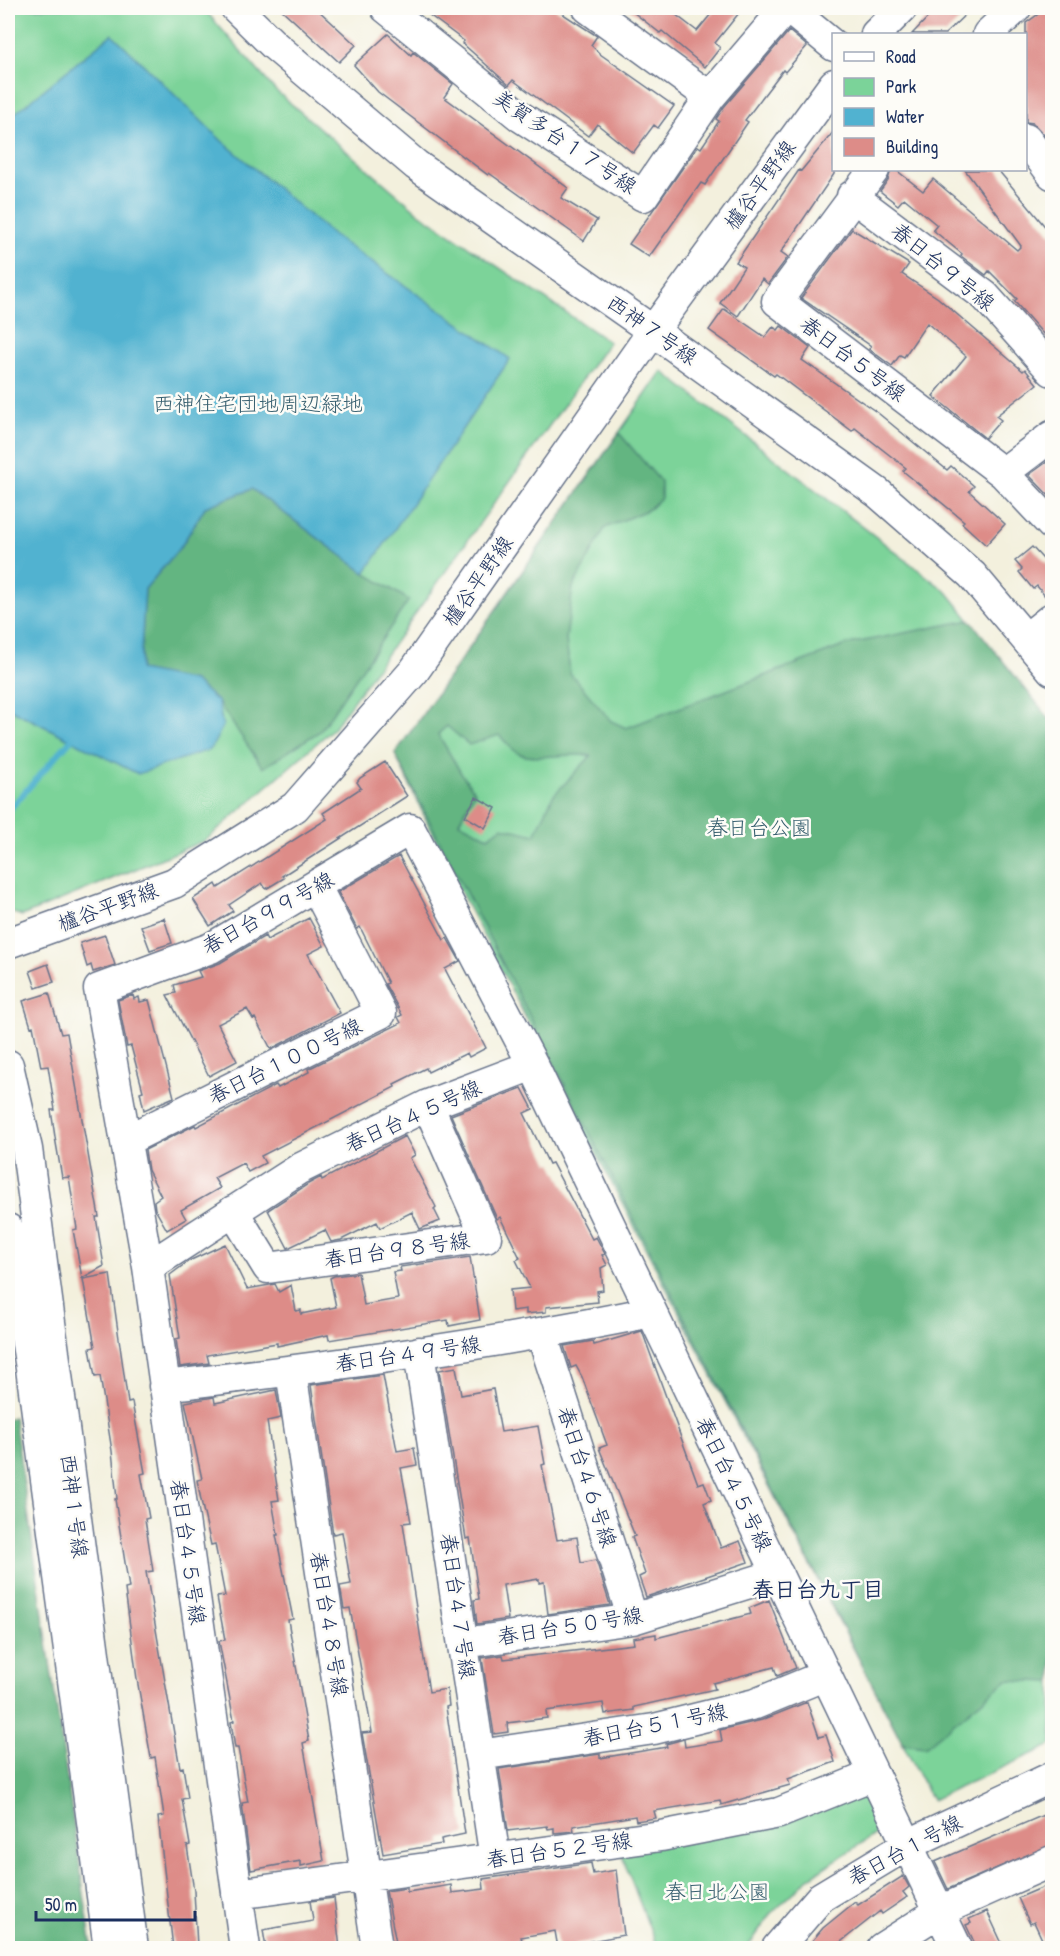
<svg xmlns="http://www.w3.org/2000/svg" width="1060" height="1956" viewBox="0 0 1060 1956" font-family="'Patrick Hand','Klee One',sans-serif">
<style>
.green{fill:#7bd399;stroke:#4b817c;stroke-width:1.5}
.forest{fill:#64b581;stroke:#407270;stroke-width:1.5;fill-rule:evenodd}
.water{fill:#51b2d0;stroke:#367097;stroke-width:1.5}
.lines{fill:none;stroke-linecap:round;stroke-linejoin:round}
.stream{stroke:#51b2d0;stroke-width:6}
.building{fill:#dd8c88}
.minor-casing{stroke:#67738a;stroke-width:33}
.minor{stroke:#fff;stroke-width:30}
.labels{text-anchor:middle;stroke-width:5;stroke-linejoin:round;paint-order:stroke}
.street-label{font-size:21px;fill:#1b2f5e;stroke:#fdfcf7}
.park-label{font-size:21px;fill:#386070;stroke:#fdfcf7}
.neighbourhood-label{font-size:22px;font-weight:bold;fill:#1b2f5e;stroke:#fdfcf7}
</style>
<rect width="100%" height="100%" fill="#fdfcf7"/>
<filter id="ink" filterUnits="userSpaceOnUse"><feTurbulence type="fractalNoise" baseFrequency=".0167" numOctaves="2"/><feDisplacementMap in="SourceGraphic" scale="12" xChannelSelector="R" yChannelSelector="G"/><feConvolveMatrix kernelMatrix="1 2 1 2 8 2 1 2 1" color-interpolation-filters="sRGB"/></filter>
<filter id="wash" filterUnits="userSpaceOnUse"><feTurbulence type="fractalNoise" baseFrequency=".008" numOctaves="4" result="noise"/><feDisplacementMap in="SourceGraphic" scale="24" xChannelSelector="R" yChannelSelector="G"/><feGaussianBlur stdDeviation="1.35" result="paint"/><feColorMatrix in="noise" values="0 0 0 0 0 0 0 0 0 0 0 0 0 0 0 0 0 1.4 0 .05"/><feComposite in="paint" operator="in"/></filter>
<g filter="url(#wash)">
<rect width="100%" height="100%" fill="#f3f0dd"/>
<path class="green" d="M14 8H203L275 90 419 213 609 342 334 728 206 840 22 916 8 911V13Z
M662 371 947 592 1052 722V1745L932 1800 455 881 395 754Z
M862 1789 885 1828 811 1876 771 1914 747 1948H657L621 1853Z"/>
<path class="forest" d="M619 433 661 482V498L649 509 605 528 573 587 566 639 570 673 611 721 626 728 849 644 970 620 1052 722V1682L1007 1680 925 1747 903 1744 395 754ZM447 726 469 745 499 735C505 741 512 751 520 754 534 761 571 752 591 756L553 796 535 835 502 827 488 837 459 822 475 792 461 773 438 734Z
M252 489 365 573 409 600 320 731 263 768 218 702 140 670 145 589 182 545 205 507Z
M14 1417 92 1948H8V1419Z"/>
<path class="water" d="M112 34 222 141 334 236 510 359 365 573 252 489 205 507 182 545 145 589 140 670 194 681 218 702 223 726 211 749 138 774 8 708V119Z"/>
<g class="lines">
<path class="stream" d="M8 811 76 734"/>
</g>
<g id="blocks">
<path class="building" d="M280 8H316L356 45 339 62Z
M420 8H554L597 36 591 45 600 54 674 106 658 128 654 125 633 153 597 124 588 136 513 80 509 85 462 43 464 41Z
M628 8H667L697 31 716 8H743L715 43 720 48 705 67 662 31 660 33Z
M937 8H972L945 34H912Z
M1047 8H1053V132L1046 137 1033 123 1026 122V23Z
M789 31 807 46 785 72 783 70 745 120 748 122 705 185 701 183 649 257 629 244 698 146 701 148 719 121 716 119 724 107Z
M388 34 411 55 413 52 453 84 444 97 568 188 561 198 597 220 584 241 489 173 488 175 378 92 354 65Z
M834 131V174L781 252 788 257 768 284 762 279 738 316 720 303 744 267 736 262 799 170 801 171Z
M891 170H896L923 191 933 179 1017 250 1021 246 965 170H998L1053 236V345L1014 301 1017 299 989 271 986 275 961 256 962 254 933 230 937 225 904 198 898 205 880 191 888 180Z
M852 229 909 264 902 274 938 298 1023 371 1025 369 1037 384 996 416 1001 420 985 438 933 396 966 356 927 323 904 357 900 355 892 366 869 349 871 346 801 298Z
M724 309 765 337 773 327 778 330 781 326 810 348 802 360 878 413 947 470 951 466 974 486 969 491 1005 524 986 545 962 523 964 521 903 471 906 468 855 428 852 431 776 374 774 376 709 330Z
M1051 459 1053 461V500L1029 475Z
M1032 547 1053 570V601H1049L1037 586 1033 589 1019 572 1022 569 1015 561Z
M385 762 407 796 282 876 284 878 266 889 262 883 229 905 233 911 210 926 193 899 216 884 218 888 327 819 323 813 361 788 357 782 360 778Z
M476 797 496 808 485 828 465 816Z
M399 856 444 940 447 938 460 961 445 969 486 1048 469 1057 467 1053 428 1072 426 1068 394 1084 395 1087 261 1156 265 1163 248 1172 243 1163 214 1178 220 1188 181 1210 186 1219 167 1230 155 1209 154 1201 161 1196 148 1170 145 1150 195 1125 196 1127 276 1085 278 1088 309 1072 308 1069 401 1023 398 1017 402 1015 385 984 388 983 360 927 357 929 338 892Z
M164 918 172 943 150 950 141 926Z
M309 918 324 946 308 954 340 1013 271 1049 255 1018 253 1019 247 1009 218 1024 237 1061 209 1076 167 995 176 993 174 985 201 977 198 971 220 963 265 936 267 940Z
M105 935 115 965 93 972 91 965 87 967 80 943Z
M48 964 54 982 36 988 30 971Z
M49 993 61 1034 67 1033 99 1217H96L104 1266 82 1278 73 1230 77 1229 69 1177 62 1178 55 1137 51 1110H55L48 1066 41 1067 33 1026 31 1027 23 1001Z
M133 995 134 999 139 997 140 1002 149 1000 174 1097 144 1110 140 1092 143 1091 131 1046 127 1047 118 1000Z
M522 1088 533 1109 524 1113 549 1164 552 1163 592 1239 596 1237 605 1254 602 1255 607 1265 601 1268 603 1290 597 1291 598 1302 546 1307V1312L526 1314V1309L512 1311 510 1290 530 1288 516 1260 520 1258 500 1217 497 1219 451 1115Z
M405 1136 415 1155 410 1158 436 1207 434 1209 440 1221 420 1229 412 1212 380 1228 377 1222 341 1240 331 1242 325 1230 288 1248 268 1210 308 1184 321 1177 322 1180Z
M225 1244 247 1289 275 1284 279 1292 291 1285 296 1311 301 1310V1314L336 1307 330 1278 334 1276 358 1273 364 1305 398 1299 393 1272 401 1271 400 1267 470 1257 480 1320 449 1326 448 1320 329 1340 328 1335 277 1346V1343L207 1355 209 1363 180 1367 176 1339 180 1338 170 1275 189 1261Z
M110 1274 128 1403 132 1402 145 1473 141 1474 149 1518 145 1519 153 1571 146 1572 180 1768 183 1767 188 1798 182 1799 190 1845 187 1846 194 1891 197 1946 173 1948 158 1817 164 1816 155 1757 151 1758 137 1679 125 1589 129 1588 115 1499H117L112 1451 100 1376 95 1377 90 1348 95 1347 83 1279Z
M642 1331 698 1484 704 1482 711 1500 704 1503 721 1548 740 1541 748 1562 646 1597 639 1577 645 1574 632 1537 635 1536 599 1448 607 1445 582 1377 576 1366 571 1368 564 1346 593 1341 594 1345Z
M456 1367 461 1395 493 1389 501 1432 538 1426 545 1464 542 1465 557 1540 577 1537 581 1563 596 1560 610 1605 548 1614 544 1582 539 1583V1579L503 1585 508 1619 477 1624 474 1600 479 1599 470 1538 466 1539 439 1370Z
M383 1375 397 1451 414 1448 417 1465 401 1468 411 1522 403 1523 429 1692 447 1689 449 1706 446 1707 465 1834 441 1839 442 1844 383 1854 362 1733 372 1732 350 1608 344 1609 340 1586 351 1584 342 1532 333 1534 311 1385Z
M276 1390 281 1418 267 1421 279 1500 272 1501 278 1535H276L293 1619 288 1620 309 1741 303 1743 324 1861 301 1866V1861L251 1870 242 1803 248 1802 238 1748H235L231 1722 234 1721 219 1641 225 1640 217 1597 225 1596 215 1544 211 1545 202 1505 197 1480 202 1479 185 1402 214 1397 215 1403Z
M769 1600 796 1668 777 1676 774 1667 713 1683 715 1689 634 1707V1710L605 1714 603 1703 546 1711 547 1718 507 1723 508 1732 494 1734 482 1658 503 1655 504 1659 634 1644 633 1638 656 1634V1638L751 1614 749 1608Z
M807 1702 819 1737 826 1735 835 1762 788 1779 790 1785 721 1805 720 1800 654 1811 656 1818 636 1821 635 1816 573 1826 574 1831 554 1833V1828L548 1829 547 1826 508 1831 499 1769 600 1754V1758L667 1747 666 1744 684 1739 685 1747 722 1741 720 1730 762 1720Z
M1053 1811V1844L948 1889 935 1862Z
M591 1863 593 1874 616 1870 624 1935 575 1944 576 1948H558L555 1931 521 1937 522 1940 472 1948H397L386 1891 407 1888V1892L451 1885 452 1893 484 1889 483 1879Z
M903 1876 909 1887 903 1892 907 1897 882 1914 880 1911 833 1948H806L823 1928 855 1902 858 1905Z
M1053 1883V1948H1046L1034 1922 1030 1924 1018 1898Z
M334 1898 340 1948H266L263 1930 313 1921 310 1901Z
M987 1911 1004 1948H977L966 1925 971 1923 969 1919Z"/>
</g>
</g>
<g filter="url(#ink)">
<use href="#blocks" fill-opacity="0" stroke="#67738a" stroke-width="1.5"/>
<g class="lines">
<defs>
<path id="minor" d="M236 8 275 46 416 165 653 331 878 493 972 575 1052 670
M386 8 521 117 643 196 710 97 786 8
M588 8 710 97
M788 8 834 46
M876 34 902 8
M988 34 1016 8
M1026 139 1052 174
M874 170 777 301 1003 473 1052 525
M852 196 985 296 1052 371
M1003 473 1052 436
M1027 638 1052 618
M8 943 174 883 295 807 414 671 653 331 834 84
M8 1065 27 1149 133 1948
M127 1140 381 1013 316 887
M233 1211 268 1268 486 1237 428 1105
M8 1229 31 1368 109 1948
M148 1267 99 989 211 948 410 829 533 1065
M542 1335 633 1619
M419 1352 495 1859
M291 1371 377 1948
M164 1386C327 1367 490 1345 651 1312
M464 1643 633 1619 778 1574
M479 1755 654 1729 755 1704 826 1675
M237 1894 661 1836 779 1813 873 1775
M245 1948 148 1267 299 1169 428 1105 533 1065 957 1948
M777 1948 821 1897 907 1845 1052 1777
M882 1948 940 1911 1052 1861"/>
</defs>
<use href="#minor" class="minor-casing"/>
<use href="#minor" class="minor"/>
</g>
</g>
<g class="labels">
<g class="street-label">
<text transform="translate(565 142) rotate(34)" y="7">美賀多台１７号線</text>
<text transform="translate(760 185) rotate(-54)" y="7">櫨谷平野線</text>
<text transform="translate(943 267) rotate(39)" y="7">春日台９号線</text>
<text transform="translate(652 330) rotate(35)" y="7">西神７号線</text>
<text transform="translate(853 359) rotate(37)" y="7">春日台５号線</text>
<text transform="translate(478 581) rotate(-55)" y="7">櫨谷平野線</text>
<text transform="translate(108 907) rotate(-20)" y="7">櫨谷平野線</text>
<text transform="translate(268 913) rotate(-29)" y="7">春日台９９号線</text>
<text transform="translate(285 1061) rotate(-26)" y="7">春日台１００号線</text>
<text transform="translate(413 1116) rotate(-24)" y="7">春日台４５号線</text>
<text transform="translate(397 1250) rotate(-8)" y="7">春日台９８号線</text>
<text transform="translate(408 1354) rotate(-8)" y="7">春日台４９号線</text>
<text transform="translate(587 1477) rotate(72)" y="7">春日台４６号線</text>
<text transform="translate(734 1484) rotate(64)" y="7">春日台４５号線</text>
<text transform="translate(74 1506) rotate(83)" y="7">西神１号線</text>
<text transform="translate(188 1552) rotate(82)" y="7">春日台４５号線</text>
<text transform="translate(458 1606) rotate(82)" y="7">春日台４７号線</text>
<text transform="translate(329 1624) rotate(81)" y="7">春日台４８号線</text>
<text transform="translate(570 1626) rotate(-9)" y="7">春日台５０号線</text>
<text transform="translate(655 1725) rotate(-11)" y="7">春日台５１号線</text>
<text transform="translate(559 1850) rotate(-8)" y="7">春日台５２号線</text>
<text transform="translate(905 1850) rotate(-28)" y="7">春日台１号線</text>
</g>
<g class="park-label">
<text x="258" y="411">西神住宅団地周辺緑地</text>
<text x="759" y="835">春日台公園</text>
<text x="717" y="1899">春日北公園</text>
</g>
<g class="neighbourhood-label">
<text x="818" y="1597">春日台九丁目</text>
</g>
</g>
<rect width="1060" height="1956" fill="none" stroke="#fdfcf7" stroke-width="30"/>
<rect x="832" y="33" width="195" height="138" fill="#fdfcf7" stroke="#a3aaba" stroke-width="1.5"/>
<rect x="844" y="52" width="30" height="9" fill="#ffffff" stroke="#a3aaba" stroke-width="1.5"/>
<text x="886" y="63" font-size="18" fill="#1b2f5e">Road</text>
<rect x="844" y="78" width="30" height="18" fill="#7bd399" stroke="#a3aaba" stroke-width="1.5"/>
<text x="886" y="93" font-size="18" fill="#1b2f5e">Park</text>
<rect x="844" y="108" width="30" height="18" fill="#51b2d0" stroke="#a3aaba" stroke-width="1.5"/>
<text x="886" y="123" font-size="18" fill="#1b2f5e">Water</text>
<rect x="844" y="138" width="30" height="18" fill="#dd8c88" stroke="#a3aaba" stroke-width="1.5"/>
<text x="886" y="153" font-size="18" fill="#1b2f5e">Building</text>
<path d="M36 1911v9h159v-9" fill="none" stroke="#1b2f5e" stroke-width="3"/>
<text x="45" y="1911" font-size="18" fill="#1b2f5e" stroke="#fdfcf7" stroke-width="4.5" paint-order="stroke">50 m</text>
</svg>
